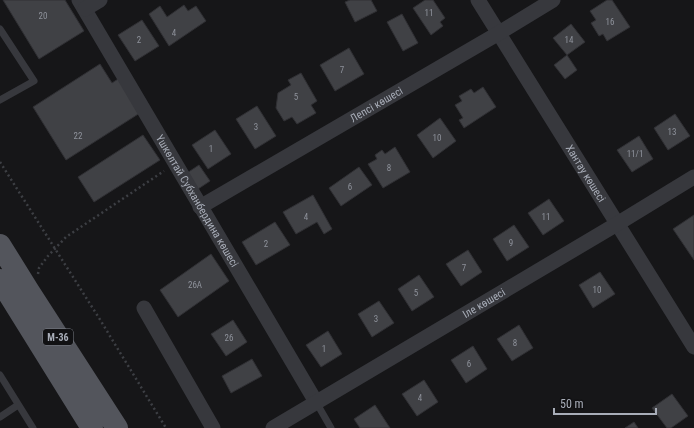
<svg xmlns="http://www.w3.org/2000/svg" width="694" height="428" viewBox="0 0 694 428" font-family="'Roboto Condensed',sans-serif">
<style>
.building{fill:#404145;stroke:#303034}
.lines{fill:none;stroke-linecap:round;stroke-linejoin:round}
.path{stroke:#3d3f44;stroke-width:2.5;stroke-dasharray:2 3;stroke-linecap:butt}
.service{stroke:#37383d;stroke-width:7}
.minor{stroke:#37383d;stroke-width:15}
.primary{stroke:#53555c;stroke-width:22}
.labels{text-anchor:middle;stroke-width:4;stroke-linejoin:round;paint-order:stroke}
.number-label{font-size:9px;fill:#8e929b}
.shield{fill:#111113;stroke:#7b7e86;stroke-width:1}
.shield-label{font-size:10px;font-weight:bold;fill:#a8adb8}
.street-label{font-size:11px;fill:#a8adb8;stroke:#111113}
</style>
<rect width="100%" height="100%" fill="#161618"/>
<path class="building" d="M3 0H65L84 31 39 59Z
M350 0H371L377 11 355 22 345 2Z
M425 0H433L445 18 440 22 443 26 431 35 413 8Z
M607 0H612L630 27 607 41 603 34 599 36 591 23 596 20 590 11Z
M184 5 188 11 196 6 206 21 169 46 149 14 160 6 167 17Z
M402 14 418 43 403 51 387 22Z
M142 20 159 46 135 61 118 35Z
M571 24 585 42 567 55 553 38Z
M349 48 364 74 335 91 320 65Z
M567 55 577 70 565 79 554 65Z
M100 64 112 83 121 77 143 111 66 160 33 107Z
M301 73 317 101 311 105 316 113 297 124 292 117 284 121 276 108 278 93 291 85 288 80Z
M483 87 496 107 464 128 459 120 463 118 455 105 462 101 459 96 471 89 474 93Z
M257 106 276 136 255 149 236 119Z
M675 114 690 136 668 150 654 128Z
M440 118 456 141 433 158 417 135Z
M215 130 231 154 208 169 192 145Z
M143 135 160 160 94 202 78 177Z
M639 136 653 159 632 172 617 150Z
M395 147 410 172 383 188 368 164 377 159 375 155 382 150 385 154Z
M199 165 210 181 195 191 184 175Z
M359 167 372 185 341 206 329 188Z
M313 195 332 229 324 234 317 222 296 234 283 212Z
M549 199 564 221 543 235 528 213Z
M694 215V260L673 229Z
M275 222 290 245 256 265 242 242Z
M514 225 529 247 507 261 493 239Z
M468 250 482 272 461 286 446 264Z
M211 254 229 281 178 317 160 290Z
M600 272 615 294 593 308 579 285Z
M419 275 434 297 412 311 398 289Z
M379 301 394 323 372 337 358 314Z
M233 320 247 342 226 356 211 334Z
M519 325 533 348 512 361 497 339Z
M328 331 342 354 321 367 306 345Z
M473 346 487 369 466 383 451 360Z
M252 359 262 376 231 393 222 376Z
M424 380 438 402 417 416 402 394Z
M672 394 688 416 671 428H667L652 408Z
M375 405 390 428H360L354 419Z
M634 422 638 428H625Z"/>
<g class="lines">
<path class="path" d="M0 162 99 318 166 428
M38 274 39 268 48 256 66 237 164 171"/>
<path class="service" d="M0 29 34 81 0 100
M0 375 33 428
M316 402 331 428
M0 417 18 405"/>
<g class="minor">
<path id="s1" d="M79 0 316 402"/>
<path id="s2" d="M478 0 694 347"/>
<path d="M85 9 100 0"/>
<path id="s3" d="M200 207 499 33 553 0"/>
<path d="M144 308 213 428"/>
<path id="s4" d="M273 428 617 224 694 177"/>
</g>
<path class="primary" d="M0 245 28 290 117 428
M0 280 92 428"/>
</g>
<g class="labels">
<g class="number-label">
<text x="429" y="16">11</text>
<text x="43" y="19">20</text>
<text x="610" y="25">16</text>
<text x="174" y="36">4</text>
<text x="139" y="43">2</text>
<text x="569" y="43">14</text>
<text x="342" y="73">7</text>
<text x="296" y="100">5</text>
<text x="256" y="130">3</text>
<text x="672" y="135">13</text>
<text x="78" y="139">22</text>
<text x="437" y="141">10</text>
<text x="211" y="152">1</text>
<text x="635" y="157">11/1</text>
<text x="389" y="171">8</text>
<text x="350" y="190">6</text>
<text x="306" y="220">4</text>
<text x="546" y="220">11</text>
<text x="511" y="246">9</text>
<text x="266" y="247">2</text>
<text x="464" y="271">7</text>
<text x="195" y="288">26А</text>
<text x="597" y="293">10</text>
<text x="416" y="296">5</text>
<text x="376" y="322">3</text>
<text x="229" y="341">26</text>
<text x="515" y="346">8</text>
<text x="324" y="352">1</text>
<text x="469" y="367">6</text>
<text x="420" y="401">4</text>
</g>
<rect class="shield" x="43" y="329" width="30" height="16" rx="3"/>
<g class="shield-label">
<text x="58" y="341">M-36</text>
</g>
<g class="street-label">
<text dy="4" stroke="none"><textPath href="#s3" startOffset="204">Лепсі көшесі</textPath></text>
<text dy="4" stroke="none"><textPath href="#s2" startOffset="204">Хантау көшесі</textPath></text>
<text dy="4" stroke="none"><textPath href="#s1" startOffset="233">Үшкөлтай Субханбердина көшесі</textPath></text>
<text dy="4" stroke="none"><textPath href="#s4" startOffset="245">Іле көшесі</textPath></text>
</g>
</g>
<path d="M554 408v6h102v-6" fill="none" stroke="#a8adb8" stroke-width="2"/>
<text x="560" y="408" font-size="12" fill="#a8adb8" stroke="#111113" stroke-width="3" paint-order="stroke">50 m</text>
</svg>
